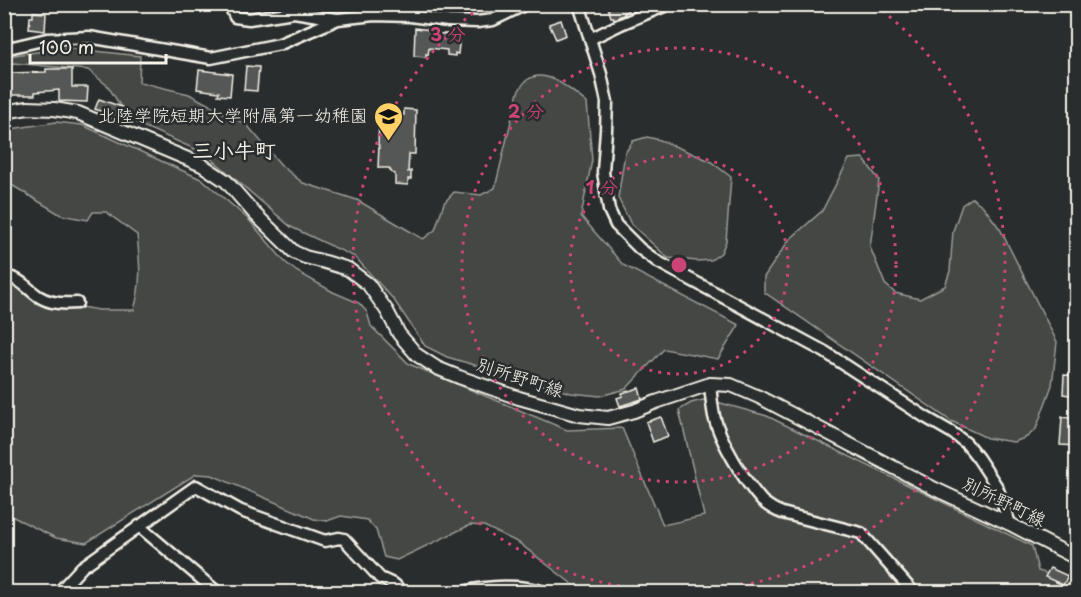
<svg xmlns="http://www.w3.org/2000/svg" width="1081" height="597" viewBox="0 0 1081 597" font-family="'Playpen Sans','Klee One',sans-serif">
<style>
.green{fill:#444645;stroke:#9c9c96;stroke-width:1.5}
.building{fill:#555756;stroke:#f4f1e8;stroke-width:1.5}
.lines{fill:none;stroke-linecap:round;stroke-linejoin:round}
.minor-casing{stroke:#f4f1e8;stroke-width:15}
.major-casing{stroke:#f4f1e8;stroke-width:16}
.minor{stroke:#2a2d2e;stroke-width:10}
.major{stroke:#2a2d2e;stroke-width:12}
.ring{fill:none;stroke:#cc4377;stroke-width:3;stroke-dasharray:3 6}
.labels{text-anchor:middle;stroke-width:5;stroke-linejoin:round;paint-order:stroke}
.poi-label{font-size:18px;fill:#f4f1e8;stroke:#2a2d2e;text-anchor:end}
.street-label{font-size:18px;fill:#f4f1e8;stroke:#2a2d2e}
.quarter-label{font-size:21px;font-weight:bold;fill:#f4f1e8;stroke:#2a2d2e}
.centre{fill:#cc4377;stroke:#2a2d2e;stroke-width:3}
.ring-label{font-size:18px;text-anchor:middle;font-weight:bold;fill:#cc4377;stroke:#2a2d2e;stroke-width:5;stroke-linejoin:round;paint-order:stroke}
</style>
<rect width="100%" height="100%" fill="#2a2d2e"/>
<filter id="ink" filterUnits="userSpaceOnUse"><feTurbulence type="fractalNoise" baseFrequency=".0167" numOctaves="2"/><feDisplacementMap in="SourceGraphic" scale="12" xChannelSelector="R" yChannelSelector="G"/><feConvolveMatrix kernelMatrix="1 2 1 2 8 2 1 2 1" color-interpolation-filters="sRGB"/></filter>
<g filter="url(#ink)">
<path class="green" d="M67 48 140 56 139 82 189 94 247 125 282 166 303 183 357 200 423 239 435 230 444 203 454 192 481 195 495 188 518 92C520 89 523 83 527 80 546 66 572 91 587 103L592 160 581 216 623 265 739 325 718 359 664 349 626 389 600 396 571 393 447 357 425 346 394 300 355 257 291 227 206 154 129 120 108 86 88 70 13 63 5 66V58L7 56Z
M56 122 82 125 203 180 248 219 285 262 296 271 333 292 359 303 367 312 371 326 409 364 567 430 622 428 663 525 704 516 679 410 691 403 703 400 717 402 767 416 1032 546 1038 571 1076 582V592H579L572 584 519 543 484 526 470 525 397 560 384 557 376 530 367 520 341 516 327 521 314 519 212 475 196 474 86 543 56 538 5 513 4 292 14 286 58 303 99 310H134C142 282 140 263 137 235L106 212H93L88 220 61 215 10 184 5 182V130Z
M647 137 660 140 710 161 731 177 726 241 721 253 711 260 697 261 668 258 631 224 618 198 625 153 633 141Z
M863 158 879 180 870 247 885 284 895 293 920 299 945 286 950 271 953 231 962 205 972 198 983 206 1000 229 1057 342 1052 385 1036 429 1027 437 1014 442 987 438 951 421 764 292V277L789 240 822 211 849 159Z"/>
<path class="building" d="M607 4H626L628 11 624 13 625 14 614 19 613 17H611Z
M33 12 46 13 45 31 29 29 30 17H33Z
M561 20 566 35 556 39 549 24Z
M415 28 431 30V33L460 35 458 54 455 53V56L447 55V50L429 48 428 55 426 54V57L414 56Z
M246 66 259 67 257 91 244 90Z
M46 69H72V87H88L87 102 59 101V90L35 92V95H10V73L46 72Z
M199 70 232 74 230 96 218 95 219 92 197 89Z
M99 99 122 107 118 118 95 109Z
M404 109 416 110 415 154H409L408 172 411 171V179H408V185L395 184V174L392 173 389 168H378L379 146 378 145 379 122H393L394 115H404Z
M1064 375 1077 376V396L1063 394Z
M639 388 642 399 620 406 617 398 623 396 622 393Z
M661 417 668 436 653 442 646 422Z
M1062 417 1077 419V446L1060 445Z
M1050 568 1068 576 1063 585 1045 577Z"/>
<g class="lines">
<defs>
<path id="minor" d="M231 4V8L235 17 249 19 294 12 337 19
M579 4 601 74 607 102 606 130 603 172 609 210 616 225 640 249 658 262 825 352 925 417 951 432 966 443 978 458 997 487 1010 524
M590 39 621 24 669 4
M4 49 47 39 89 37 211 58 280 44 338 19 374 15 410 16 448 21 477 22 493 20 526 4
M4 276C22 279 25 287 38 296 50 304 64 304 77 303
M710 384C711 395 712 406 714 416 720 441 745 482 762 501 768 506 774 510 782 513L861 533 913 592
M139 526 217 592
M59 592 82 567 196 486 241 511 325 541 339 538 344 539 380 578 395 585 401 592
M463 592C487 586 521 584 545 592"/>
<path id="major" d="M4 112 28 108 54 109 78 113 202 165 226 181 255 214 294 252 305 257 325 262 348 269 368 284 387 311 399 334 417 355 437 368 459 377 519 398 579 415 608 418 634 411 656 402 710 384 731 385 759 397 935 489 1010 524 1076 558"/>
</defs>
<use href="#minor" class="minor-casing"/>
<use href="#major" class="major-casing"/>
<use href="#minor" class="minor"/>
<use href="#major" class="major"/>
</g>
</g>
<g class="ring">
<circle cx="679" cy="265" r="109"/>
<circle cx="679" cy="265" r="217"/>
<path d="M875 5A326 326 0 1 1 483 5"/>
</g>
<defs>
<symbol id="school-pin" viewBox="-11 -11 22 30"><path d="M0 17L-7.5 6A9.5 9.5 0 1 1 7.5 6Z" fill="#ffd166" stroke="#2a2d2e"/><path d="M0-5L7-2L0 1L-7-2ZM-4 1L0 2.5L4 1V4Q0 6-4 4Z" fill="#111"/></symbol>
</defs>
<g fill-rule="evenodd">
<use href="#school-pin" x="372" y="100" width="33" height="45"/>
</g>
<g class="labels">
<g class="poi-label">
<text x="368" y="122">北陸学院短期大学附属第一幼稚園</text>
</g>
<g class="street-label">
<text transform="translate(520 378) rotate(18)" y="6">別所野町線</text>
<text transform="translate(1004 502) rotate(26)" y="6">別所野町線</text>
</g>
<g class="quarter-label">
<text x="234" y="158">三小牛町</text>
</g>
</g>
<circle cx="679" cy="265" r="9" class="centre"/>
<g class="ring-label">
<text x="448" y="41">3 分</text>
<text x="526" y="118">2 分</text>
<text x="602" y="194">1 分</text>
</g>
<rect width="1081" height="597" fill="none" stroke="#2a2d2e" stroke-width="24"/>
<rect x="12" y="12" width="1057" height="573" fill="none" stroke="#f4f1e8" stroke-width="2" filter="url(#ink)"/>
<path d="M30 54v9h136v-9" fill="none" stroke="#f4f1e8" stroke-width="3"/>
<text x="39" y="54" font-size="18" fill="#f4f1e8" stroke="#2a2d2e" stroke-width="4.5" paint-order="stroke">100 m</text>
</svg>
